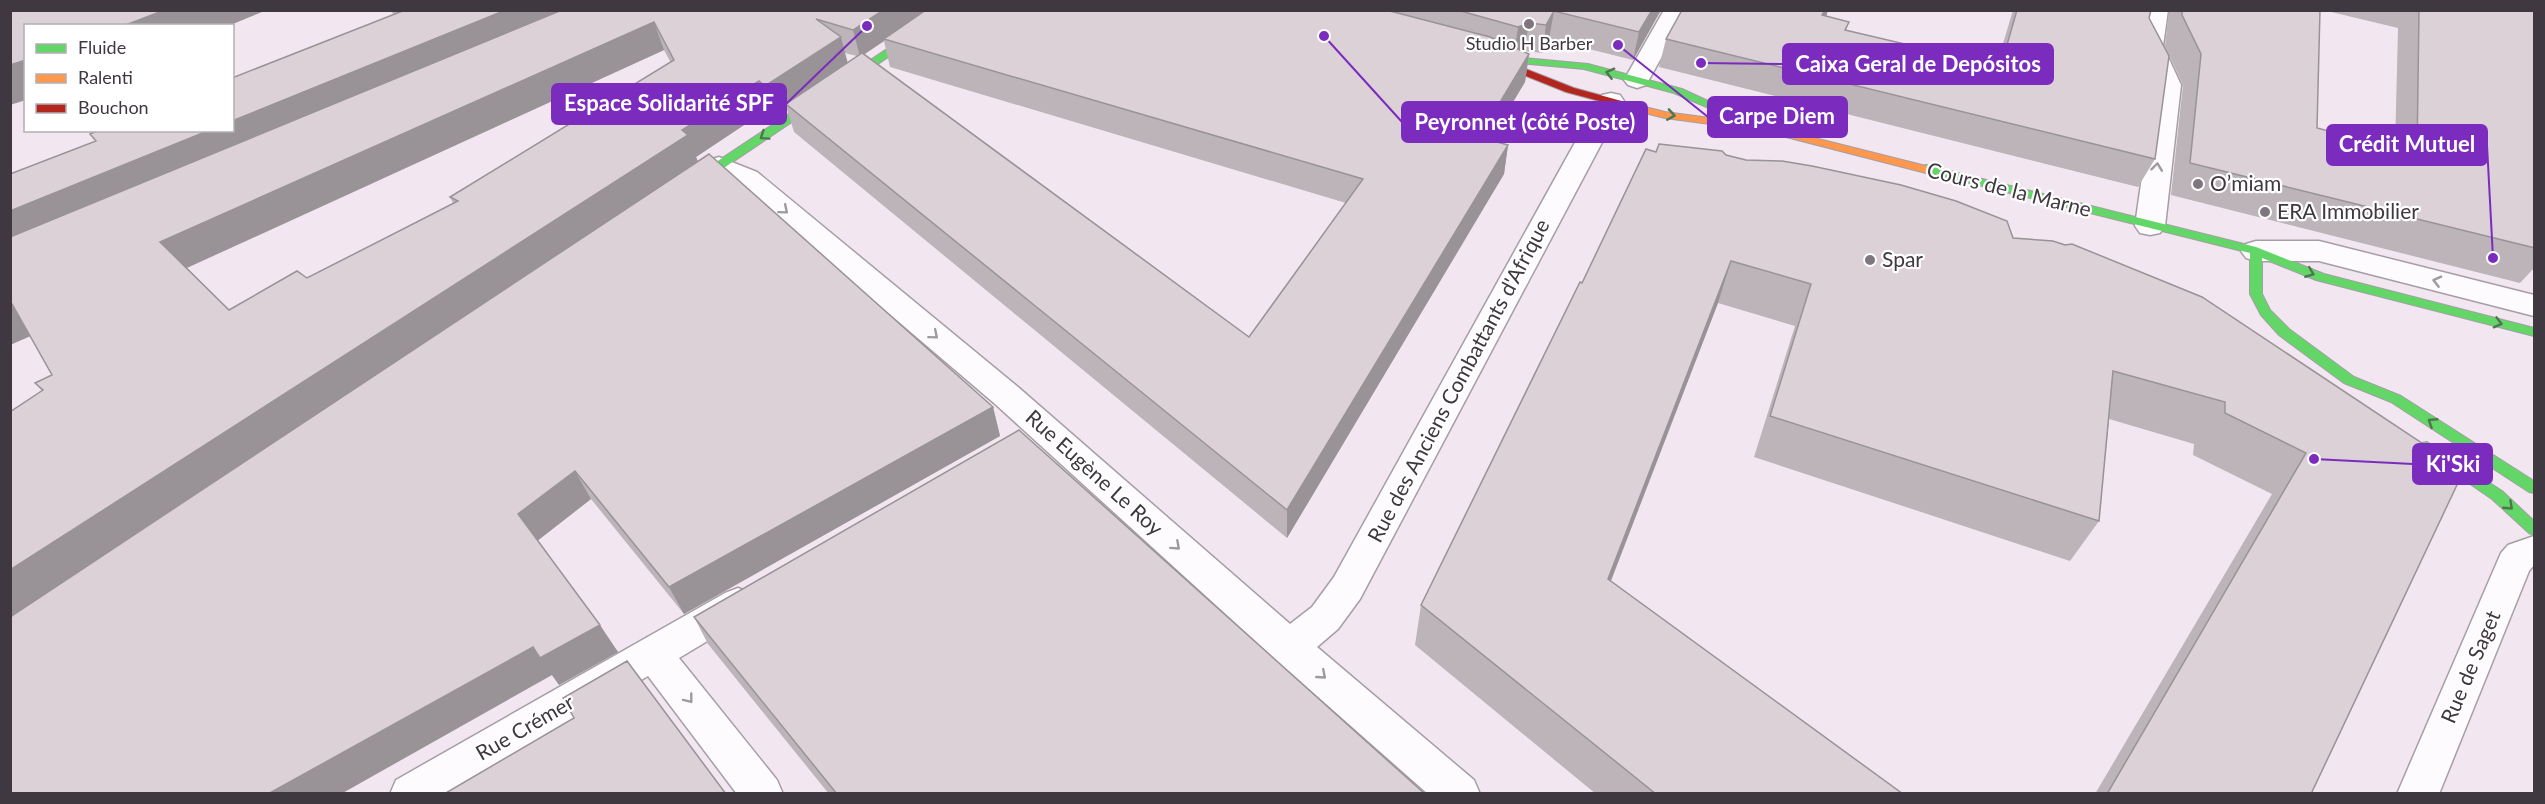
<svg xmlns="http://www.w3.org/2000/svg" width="2545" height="804" viewBox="0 0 2545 804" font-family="Lato,sans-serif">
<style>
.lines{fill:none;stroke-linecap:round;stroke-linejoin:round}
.lane-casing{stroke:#a69ea6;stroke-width:3}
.street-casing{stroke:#a69ea6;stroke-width:3}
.fast-casing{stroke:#a69ea6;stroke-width:2}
.slow-casing{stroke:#a69ea6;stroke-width:2}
.jam-casing{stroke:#a69ea6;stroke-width:2}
.lane{fill:#fdfbfd;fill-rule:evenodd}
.street{fill:#fdfbfd;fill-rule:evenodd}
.fast{fill:#63d668;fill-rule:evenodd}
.slow{fill:#ff974d;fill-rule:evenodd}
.jam{fill:#b3261e;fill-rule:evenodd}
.wall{fill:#bcb4b9;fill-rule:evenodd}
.shaded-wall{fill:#999296}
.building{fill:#dbd1d7;stroke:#999296;stroke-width:1.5;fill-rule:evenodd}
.oneway{stroke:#4e7750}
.oneway2{stroke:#9e9a9e}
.poi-dot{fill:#7e757e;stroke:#fff;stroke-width:2}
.labels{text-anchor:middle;stroke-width:4.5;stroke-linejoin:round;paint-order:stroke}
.far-poi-label{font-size:18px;fill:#403840;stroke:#fff}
.poi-label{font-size:21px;fill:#403840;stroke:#fff;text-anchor:start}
.street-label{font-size:21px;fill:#403840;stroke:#fff}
.leader{fill:none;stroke:#7b2cbf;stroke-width:2}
.callout-dot{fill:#7b2cbf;stroke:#fff;stroke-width:2}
.callout{fill:#7b2cbf;stroke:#7b2cbf;stroke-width:2}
.callout-label{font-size:22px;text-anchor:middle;font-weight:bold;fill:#fff}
</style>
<rect width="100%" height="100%" fill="#f2e7f1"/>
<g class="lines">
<defs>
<path id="lane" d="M2168 77 2177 80 2181 85 2165 226 2160 233 2150 235 2140 233 2135 226 2155 85 2159 80Z
M2256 241H2319L2534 295V316L2319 261H2256L2246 258 2241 251 2246 244Z"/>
<path id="street" d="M1664 10H1688L1646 85 1637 88 1628 85 1624 80Z
M2144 10H2168L2163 46 2181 85 2177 90 2168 93 2159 90 2137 46Z
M1611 93 1620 95 1624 101 1360 599 1338 629 1317 647 1474 780 1480 794H1428L1275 659 994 403 737 184 709 172 705 166 709 160 719 157 757 172 1018 387 1290 624 1312 607 1334 577 1598 101 1602 95Z
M2534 536V565L2529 571 2439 794H2397L2501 553 2508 545Z
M738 588 751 593 757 604 751 615 679 658 777 780 783 794H737L648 676 450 794H390L396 780 725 593Z"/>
<path id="fast" d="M946 10H958L688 192H680L678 189 680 186Z
M1524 58 1588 64 1682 89 1734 113 1729 116 1725 115 1674 93 1584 69 1520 63V59Z
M1926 165 2256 247 2324 274 2534 328V336L2316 280 2262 258V294L2270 310 2289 329 2354 377 2401 396 2534 481V493L2529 492 2391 402 2344 383 2279 335 2261 315 2250 294V253L1922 171V167Z
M2427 442 2502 491 2534 521V535L2529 533 2492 499 2422 451 2420 447 2422 443Z"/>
<path id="slow" d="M1625 102 1665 112 1763 125 1930 167 1932 169 1926 173 1763 131 1665 118 1621 107 1620 105Z"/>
<path id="jam" d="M1485 53 1574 88 1629 103 1630 105 1625 108 1566 92 1481 58V54Z"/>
</defs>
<use href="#lane" class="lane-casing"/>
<use href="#street" class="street-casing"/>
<use href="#fast" class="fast-casing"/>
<use href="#slow" class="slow-casing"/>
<use href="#jam" class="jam-casing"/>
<use href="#lane" class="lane"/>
<use href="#street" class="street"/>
<use href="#fast" class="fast"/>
<use href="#slow" class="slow"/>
<use href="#jam" class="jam"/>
</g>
<path class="wall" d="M389 10H1661L1633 60 1549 39 1542 53 1524 51H1522L1529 54 1525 82 1490 140 1508 145 1504 174 1287 538 794 132 786 106 774 114 768 109 696 157 698 162 993 407 1000 436 684 614 591 499 538 540 618 652 559 685 552 675 42 391 35 383 52 375 31 336 10 345V174L96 141 395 15ZM884 41 890 67 1346 203 1249 337 865 54ZM664 50 671 63 450 197 453 203 307 278 229 310 187 268ZM845 53 857 56 848 63Z
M1682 10H1828L1826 16 1849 22 1846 31 1994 74 2013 10H2151L2149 18 2155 159 2138 187 1659 67 1666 39Z
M2169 10H2320L2317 128 2395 148 2398 28 2323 10H2535V267L2520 283 2171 195 2183 85 2165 46Z
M1656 152 1726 155 2013 238 2434 451 2311 794H2095L2272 494 2193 455 2194 444 2109 419 2099 521 2070 561 1754 457 1795 326 1718 303 1611 581 1903 794H1596L1415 645 1421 605 1582 283Z
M694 617 1425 794H829L708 644Z"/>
<path class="shaded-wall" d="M165 10H267L228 26H123Z
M506 10H585L10 250V211L210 130H232V121Z
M883 10H931L884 39V41L860 57 853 30Z
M1652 10H1661L1633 60 1639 32Z
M1825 10H1828L1824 24 1822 15Z
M1554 11 1549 39 1542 53 1546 25Z
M654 22 664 50 182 270 160 242Z
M1529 23 1524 51 1514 55 1518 27Z
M841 37 848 65 786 104V106L774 114 765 86Z
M1529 54 1525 82 1475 166 1479 137Z
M26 60V100L10 105V65Z
M759 81 768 109 696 157 699 164 10 618V570L682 130Z
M1508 145 1504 174 1287 538V510Z
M1731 261 1718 303 1596 619 1608 579Z
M12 304 39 332 10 345V305Z
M993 407 1000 436 684 614 669 587Z
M575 471 591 499 536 542 518 514Z
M600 625 618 652 559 685 552 675 341 794H268L533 647Z"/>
<path class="building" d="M10 10H165L123 26H26V60L10 65Z
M405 10H506L232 121V78Z
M562 10H883L853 30 816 19 841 37 765 86 759 81 682 130 688 135 10 570V412L43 390 35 383 52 375 12 304 10 305V237ZM654 22 674 60 450 197 458 201 307 278 297 271 229 310 160 242Z
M926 10H1386L1490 37 1529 54 1479 137 1508 145 1287 510 786 104 862 53 1249 337 1363 179 884 39Z
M1457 10H1652L1639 32 1554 11 1546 25 1529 23 1518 27Z
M1682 10H1825L1822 15 1849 22 1845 30 1960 57 1998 76 2017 10H2151L2149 18 2169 56 2155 159 1666 39Z
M2182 10H2320L2317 128 2417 154 2419 10H2535V248L2190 163 2201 54 2182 15Z
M99 130H210L10 211V174L96 141 90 134Z
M1659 144 1722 151 1726 155 1746 160 1782 161 1812 166 1901 185 1956 201 2007 221 2013 238 2053 241 2065 245 2072 244 2202 297 2434 451 2465 468 2311 794H2107L2306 453 2225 413V402L2113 371 2099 521 1770 416 1811 284 1731 261 1608 579 1903 794H1656L1421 605 1580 282 1582 283 1646 149 1656 152Z
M709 154 993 407 669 587 575 471 518 514 600 625 540 658 533 647 268 794H10V617Z
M1019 430 1425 794H837L694 617Z
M627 661 726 794H444L574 718 563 698Z"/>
<defs><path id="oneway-chevron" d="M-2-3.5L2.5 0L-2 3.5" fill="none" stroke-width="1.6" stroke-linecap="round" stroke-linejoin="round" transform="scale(1.5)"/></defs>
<g class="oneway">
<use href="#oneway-chevron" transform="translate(1610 73) rotate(-166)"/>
<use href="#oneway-chevron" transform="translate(1671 115) rotate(9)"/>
<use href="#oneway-chevron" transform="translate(764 136) rotate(146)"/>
<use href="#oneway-chevron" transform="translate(2310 273) rotate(22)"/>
<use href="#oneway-chevron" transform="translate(2498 323) rotate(15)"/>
<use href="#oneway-chevron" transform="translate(2432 422) rotate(-147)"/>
<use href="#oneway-chevron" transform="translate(2509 506) rotate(43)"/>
</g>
<g class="oneway2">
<use href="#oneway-chevron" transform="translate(2157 167) rotate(-83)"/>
<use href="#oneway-chevron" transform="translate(784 210) rotate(40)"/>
<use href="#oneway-chevron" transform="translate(2437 281) rotate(-166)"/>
<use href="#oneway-chevron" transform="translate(934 335) rotate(40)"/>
<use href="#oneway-chevron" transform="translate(1176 546) rotate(42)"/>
<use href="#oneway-chevron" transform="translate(1322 675) rotate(41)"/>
<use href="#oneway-chevron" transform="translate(689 699) rotate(52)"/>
</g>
<g class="poi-dot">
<circle cx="1529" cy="24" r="6"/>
<circle cx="2198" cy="184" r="6"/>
<circle cx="2265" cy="212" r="6"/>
<circle cx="1870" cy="260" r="6"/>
</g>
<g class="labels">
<g class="far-poi-label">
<text x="1529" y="50">Studio H Barber</text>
</g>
<g class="poi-label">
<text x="2210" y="191">O’miam</text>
<text x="2277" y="219">ERA Immobilier</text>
<text x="1882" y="267">Spar</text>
</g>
<g class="street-label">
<text transform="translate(2009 190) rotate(14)" y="7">Cours de la Marne</text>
<text transform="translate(1459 381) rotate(-62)" y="7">Rue des Anciens Combattants d'Afrique</text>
<text transform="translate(1094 473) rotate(42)" y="7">Rue Eugène Le Roy</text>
<text transform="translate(2471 667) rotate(-67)" y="7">Rue de Saget</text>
<text transform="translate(525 728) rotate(-30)" y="7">Rue Crémer</text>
</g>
</g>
<path class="leader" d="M1701 63L1783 64M867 26L786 104M1618 45L1708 117M1324 36L1402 122M2493 258L2487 145M2314 459L2413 464"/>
<g class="callout-dot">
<circle cx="1701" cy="63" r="6"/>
<circle cx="867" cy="26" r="6"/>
<circle cx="1618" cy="45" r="6"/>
<circle cx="1324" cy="36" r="6"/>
<circle cx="2493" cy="258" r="6"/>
<circle cx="2314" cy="459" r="6"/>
</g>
<g class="callout">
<rect x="1783" y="44" width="270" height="40" rx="6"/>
<rect x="552" y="84" width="234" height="40" rx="6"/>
<rect x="1708" y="97" width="139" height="40" rx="6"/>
<rect x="1402" y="102" width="245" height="40" rx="6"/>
<rect x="2327" y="125" width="160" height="40" rx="6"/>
<rect x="2413" y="444" width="79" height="40" rx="6"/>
</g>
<g class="callout-label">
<text x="1918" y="72">Caixa Geral de Depósitos</text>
<text x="669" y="111">Espace Solidarité SPF</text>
<text x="1777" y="124">Carpe Diem</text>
<text x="1525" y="130">Peyronnet (côté Poste)</text>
<text x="2407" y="152">Crédit Mutuel</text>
<text x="2453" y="472">Ki'Ski</text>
</g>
<rect width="2545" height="804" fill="none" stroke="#403840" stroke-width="24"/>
<rect x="24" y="24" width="210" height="108" fill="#ffffff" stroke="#b3afb3" stroke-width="1.5"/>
<rect x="36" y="44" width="30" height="9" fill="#63d668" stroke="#b3afb3" stroke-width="1.5"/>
<text x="78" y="54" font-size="18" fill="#403840">Fluide</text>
<rect x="36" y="74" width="30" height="9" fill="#ff974d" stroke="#b3afb3" stroke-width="1.5"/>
<text x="78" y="84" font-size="18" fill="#403840">Ralenti</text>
<rect x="36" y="104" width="30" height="9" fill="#b3261e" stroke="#b3afb3" stroke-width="1.5"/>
<text x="78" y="114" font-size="18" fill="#403840">Bouchon</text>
</svg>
